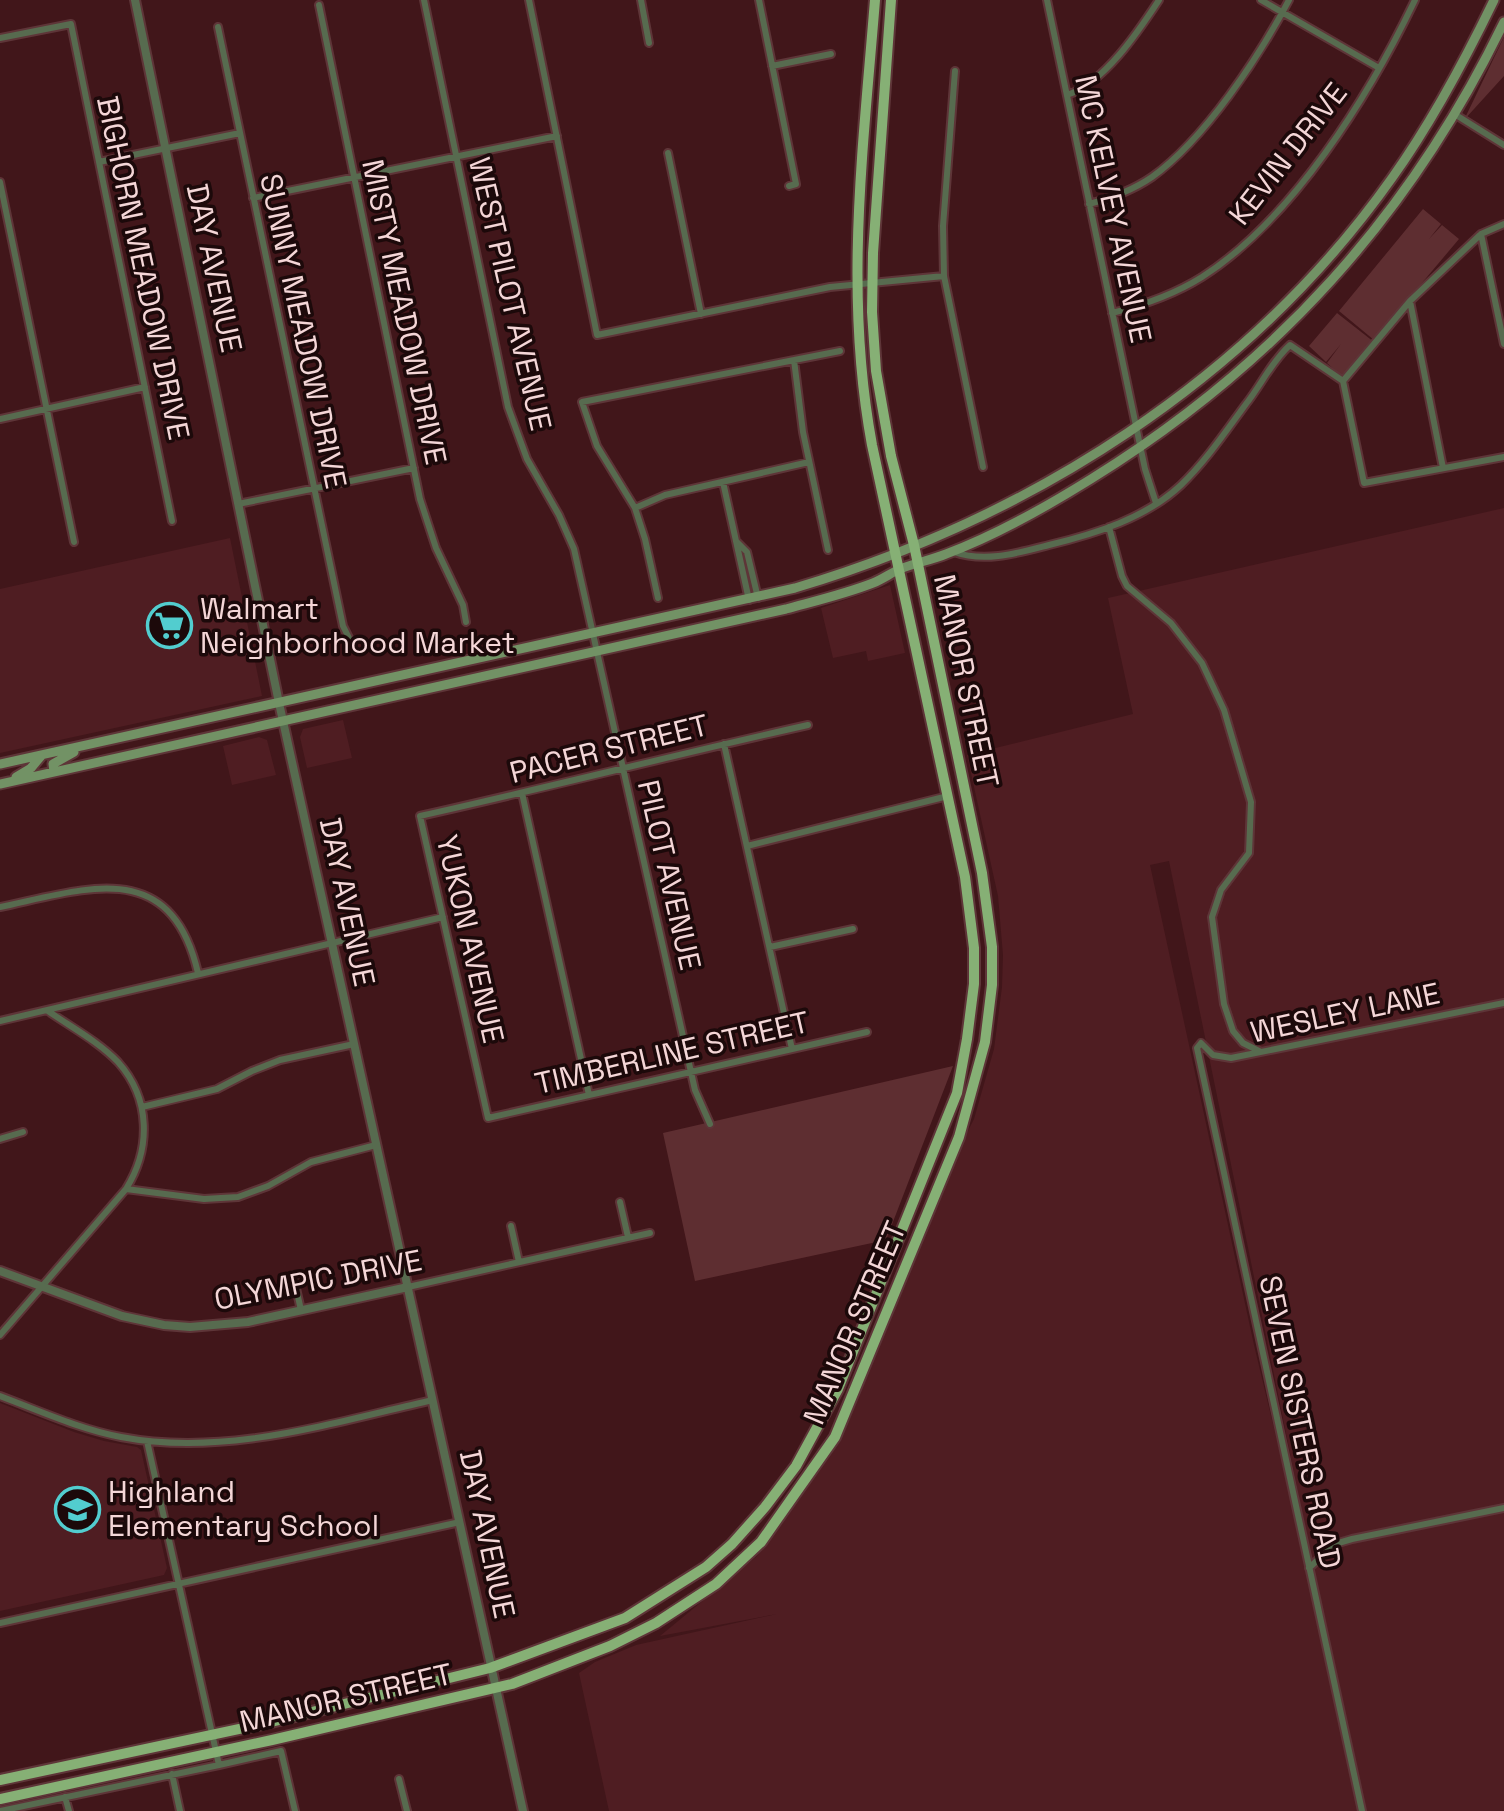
<svg xmlns="http://www.w3.org/2000/svg" width="1504" height="1811" viewBox="0 0 1504 1811" font-family="'Space Grotesk',sans-serif">
<style>
.built{fill:#4f1d22;fill-rule:evenodd}
.green{fill:#5e2e31}
.lines{fill:none;stroke-linecap:round;stroke-linejoin:round}
.minor-casing{stroke:#5e3538;stroke-width:10}
.tertiary-casing{stroke:#5e3538;stroke-width:12}
.secondary-casing{stroke:#5e3538;stroke-width:13}
.primary-casing{stroke:#5e3538;stroke-width:14}
.minor{stroke:#576b4f;stroke-width:6}
.tertiary{stroke:#576b4f;stroke-width:8}
.secondary{stroke:#729265;stroke-width:9}
.primary{stroke:#86b075;stroke-width:10}
.labels{text-anchor:middle;stroke-width:7;stroke-linejoin:round;paint-order:stroke}
.street-label{font-size:30px;fill:#f4d6d7;stroke:#1c090a}
.poi-label{font-size:30px;fill:#f4d6d7;stroke:#1c090a;text-anchor:start}
</style>
<rect width="100%" height="100%" fill="#41161a"/>
<path class="built" d="M1504 508V1811H609L579 1673 595 1662 636 1645 777 1614 660 1636 757 1556 839 1437 895 1274 974 1119 994 1049 1002 987 1003 955 998 896 967 755 1133 714 1108 598ZM1169 861 1299 1497 1291 1499 1254 1345 1150 865Z
M230 538 262 696 0 753V589Z
M890 585 905 653 868 661 866 651 833 658 821 608Z
M343 720 352 758 307 768 300 737 303 729Z
M259 737 267 740 276 775 232 785 223 746Z
M0 1403 74 1432 104 1441 137 1447 141 1450 167 1568 164 1575 0 1611Z"/>
<path class="green" d="M1504 37V76L1464 120Z
M1423 209 1441 224 1429 239 1442 225 1459 239 1374 340 1339 311Z
M1337 313 1374 342 1342 377 1327 363 1341 344 1326 362 1309 346Z
M953 1066 886 1240 695 1281 663 1133Z"/>
<g class="lines">
<defs>
<path id="minor" d="M424 0 508 407 527 459 559 515 574 549 695 1090 710 1124
M529 0 597 335 830 287 944 276
M641 0 649 43
M759 0 796 184 789 186
M1047 0 1145 469 1156 503
M1261 0 1379 68
M319 5 420 499 436 548 463 605 466 622
M218 27 343 626 351 642
M0 38 71 24 172 521
M772 66 831 54
M955 71 943 226 944 276 983 467
M1067 95C1104 83 1138 32 1159 0
M1456 115 1504 145
M668 153 701 314
M99 162 240 133
M0 182 74 542
M253 198 557 136
M1089 204C1112 198 1133 190 1152 177 1205 139 1259 57 1289 0
M1481 234 1504 344
M1410 301 1443 468
M1112 313C1144 305 1175 294 1202 277 1293 219 1369 96 1415 0
M794 360 803 432 828 550
M1343 381 1410 301 1481 234 1504 224
M0 419 145 387
M723 482 736 541
M238 504 414 468
M635 508 665 495 809 462
M1109 527 1122 576 1127 586 1171 623 1202 663 1224 710 1251 802 1249 853 1221 890 1212 917 1224 1004 1233 1031 1243 1043 1259 1051
M954 552C985 563 1018 553 1049 545 1095 534 1146 518 1181 485 1206 461 1226 431 1246 404 1261 385 1272 361 1290 345L1343 381 1364 483 1504 457
M658 598 645 539 635 508 597 446 582 402 840 351
M749 600 736 541 747 552 758 598
M808 725C678 754 550 787 420 816L488 1118 867 1032
M724 744 792 1049
M522 793 589 1095
M747 846 948 796
M0 907C86 889 171 856 198 973
M770 947 853 929
M0 1021 443 917
M1201 1043 1197 1048 1362 1811
M1201 1043 1213 1055 1231 1058 1504 1003
M142 1107 217 1089 252 1071 280 1060 354 1044
M0 1139 23 1132
M126 1189 204 1199 238 1197 268 1186 311 1162 376 1145
M620 1202 628 1237
M511 1226 519 1262
M293 1275 301 1310
M408 1287 650 1233
M0 1335 126 1189C151 1149 151 1099 118 1062 99 1042 71 1027 48 1011
M0 1396C40 1411 79 1429 121 1437 226 1457 330 1423 433 1400
M1309 1568 1335 1544 1352 1539 1504 1508
M0 1623 460 1522
M219 1765 281 1751 295 1811
M172 1774 180 1811
M399 1779 407 1811
M65 1797 69 1811
M0 1811 219 1765 147 1441"/>
<path id="tertiary" d="M135 0 279 703 523 1811
M0 1271 122 1316 164 1325 190 1327 248 1322 408 1287"/>
<path id="secondary" d="M0 764 795 588C1030 518 1249 380 1392 178 1432 122 1464 62 1494 0
M54 772 53 764 74 752
M16 777 31 768 41 756
M0 784 786 609C815 601 845 594 873 583 883 579 891 573 900 569 915 563 931 560 946 554 997 535 1046 507 1091 479 1275 365 1410 216 1504 22"/>
<path id="primary" d="M0 1780 267 1723 490 1668 625 1618 706 1567 732 1544 765 1507 796 1466 838 1389 957 1093 967 1039 974 984V948L965 877 872 445C844 295 863 150 875 0
M0 1799 272 1740 512 1684 610 1646 656 1623 716 1584 761 1542 835 1437 959 1137 985 1042 992 985V947L982 873 914 545 891 456 876 371 872 312 873 253 891 0"/>
</defs>
<use href="#minor" class="minor-casing"/>
<use href="#tertiary" class="tertiary-casing"/>
<use href="#secondary" class="secondary-casing"/>
<use href="#primary" class="primary-casing"/>
<use href="#minor" class="minor"/>
<use href="#tertiary" class="tertiary"/>
<use href="#secondary" class="secondary"/>
<use href="#primary" class="primary"/>
</g>
<defs>
<symbol id="supermarket-ring" viewBox="-11 -11 22 22"><circle r="9.5" fill="#1c090a" stroke="#52cdcf" stroke-width="1.5"/><path d="M-6-5.5h2.5l.6 2H6L4.5 2H-2.5L-4.4-4H-6ZM-1.5 3.2a1.3 1.3 0 1 0 .1 0ZM3 3.2a1.3 1.3 0 1 0 .1 0Z" fill="#52cdcf"/></symbol>
<symbol id="school-ring" viewBox="-11 -11 22 22"><circle r="9.5" fill="#1c090a" stroke="#52cdcf" stroke-width="1.5"/><path d="M0-5L7-2L0 1L-7-2ZM-4 1L0 2.5L4 1V4Q0 6-4 4Z" fill="#52cdcf"/></symbol>
</defs>
<g fill-rule="evenodd">
<use href="#supermarket-ring" x="144" y="600" width="51" height="51"/>
<use href="#school-ring" x="52" y="1484" width="51" height="51"/>
</g>
<g class="labels">
<g class="street-label">
<text transform="translate(1288 154) rotate(-52)" y="10">KEVIN DRIVE</text>
<text transform="translate(1113 209) rotate(78)" y="10">MC KELVEY AVENUE</text>
<text transform="translate(143 268) rotate(78)" y="10">BIGHORN MEADOW DRIVE</text>
<text transform="translate(214 268) rotate(78)" y="10">DAY AVENUE</text>
<text transform="translate(510 294) rotate(77)" y="10">WEST PILOT AVENUE</text>
<text transform="translate(404 312) rotate(78)" y="10">MISTY MEADOW DRIVE</text>
<text transform="translate(303 331) rotate(78)" y="10">SUNNY MEADOW DRIVE</text>
<text transform="translate(966 681) rotate(78)" y="10">MANOR STREET</text>
<text transform="translate(609 749) rotate(-14)" y="10">PACER STREET</text>
<text transform="translate(669 875) rotate(77)" y="10">PILOT AVENUE</text>
<text transform="translate(347 902) rotate(78)" y="10">DAY AVENUE</text>
<text transform="translate(470 939) rotate(77)" y="10">YUKON AVENUE</text>
<text transform="translate(1345 1013) rotate(-12)" y="10">WESLEY LANE</text>
<text transform="translate(672 1053) rotate(-13)" y="10">TIMBERLINE STREET</text>
<text transform="translate(318 1280) rotate(-11)" y="10">OLYMPIC DRIVE</text>
<text transform="translate(855 1323) rotate(-67)" y="10">MANOR STREET</text>
<text transform="translate(1300 1422) rotate(78)" y="10">SEVEN SISTERS ROAD</text>
<text transform="translate(487 1534) rotate(78)" y="10">DAY AVENUE</text>
<text transform="translate(346 1698) rotate(-13)" y="10">MANOR STREET</text>
</g>
<g class="poi-label">
<text x="200" y="619">Walmart<tspan x="200" dy="34">Neighborhood Market</tspan></text>
<text x="108" y="1502">Highland<tspan x="108" dy="34">Elementary School</tspan></text>
</g>
</g>
</svg>
